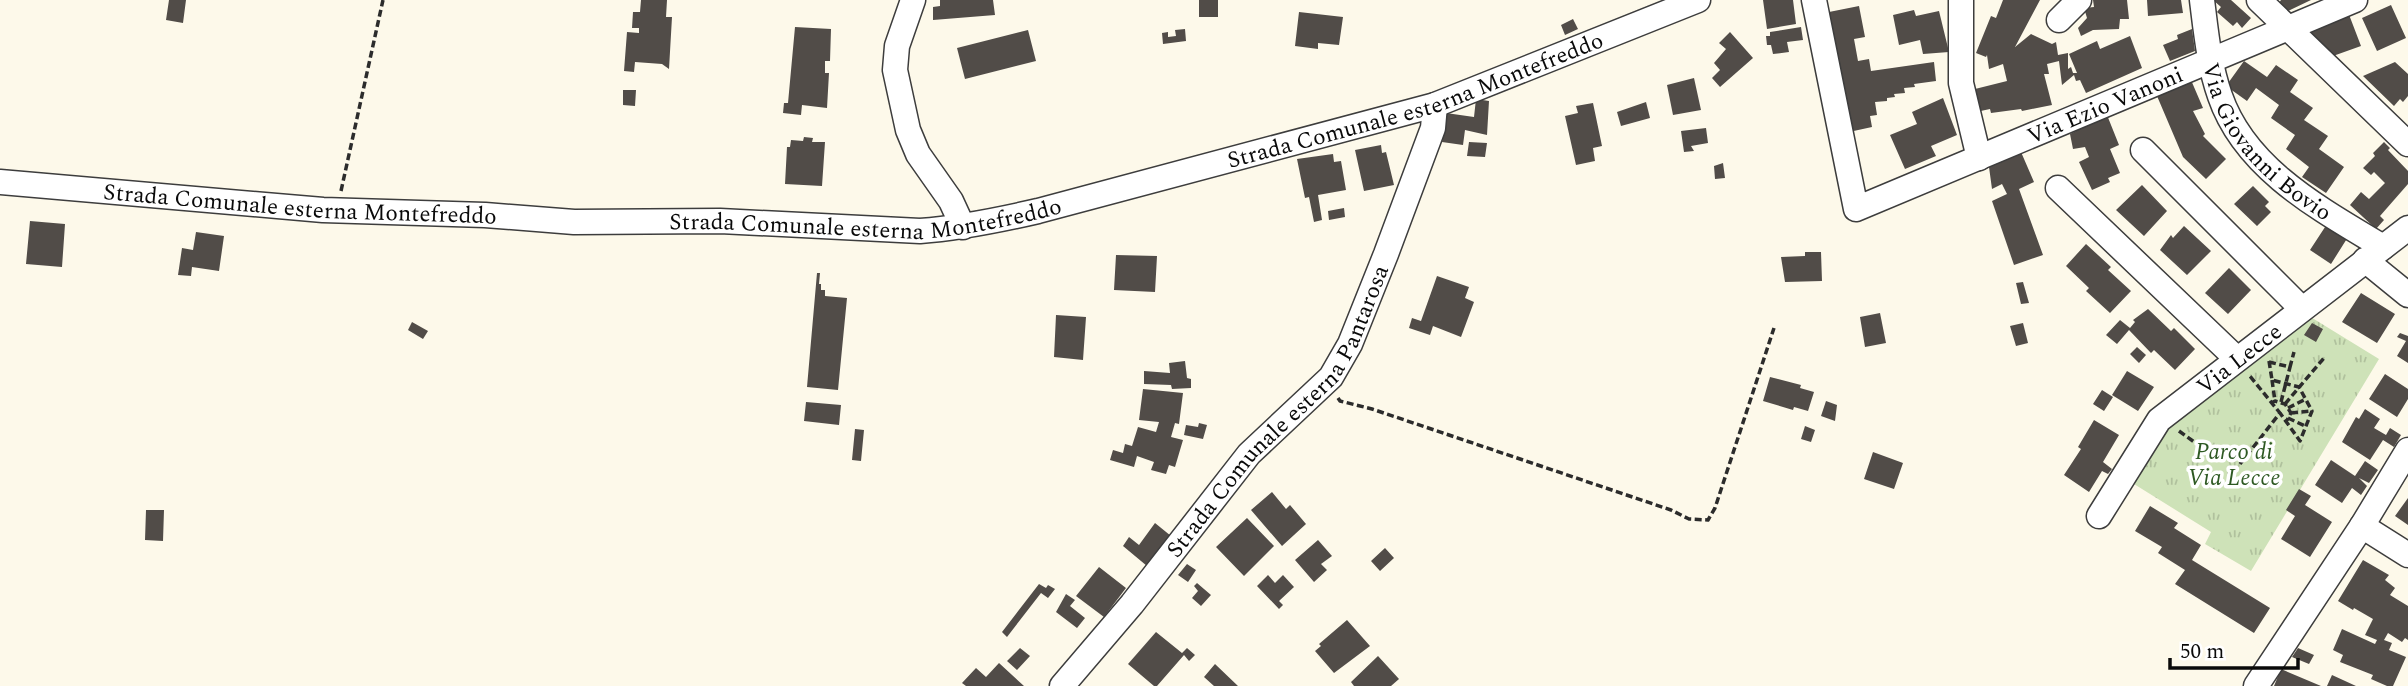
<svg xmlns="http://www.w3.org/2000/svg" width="2408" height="686" viewBox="0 0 2408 686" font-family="Spectral,serif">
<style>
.park{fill:url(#park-tufts)}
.building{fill:#514c48}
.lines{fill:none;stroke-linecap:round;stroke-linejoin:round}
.minor-casing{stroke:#3d3d3d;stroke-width:27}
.path{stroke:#2c2c2c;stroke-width:3.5;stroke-dasharray:7 3.5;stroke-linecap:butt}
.minor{stroke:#fff;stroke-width:24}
.labels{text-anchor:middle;stroke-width:7;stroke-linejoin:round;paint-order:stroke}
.street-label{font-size:23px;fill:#0a0a0a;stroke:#fff}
.park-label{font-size:23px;font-style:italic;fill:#2e5923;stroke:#fff}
</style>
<defs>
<pattern id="park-tufts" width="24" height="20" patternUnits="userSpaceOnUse" patternTransform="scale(1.75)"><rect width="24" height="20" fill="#cee2b8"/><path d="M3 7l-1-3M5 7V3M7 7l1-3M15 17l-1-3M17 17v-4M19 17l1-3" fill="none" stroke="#b0c19d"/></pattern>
</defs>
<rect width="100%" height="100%" fill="#fdf9ea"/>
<path class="park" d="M2309 316 2379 359 2251 571 2205 544 2211 532 2134 484 2167 427Z"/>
<path class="building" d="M169 0H186L183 23 166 20Z
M641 0H667L666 17H672L669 69 662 64 635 62 634 72 624 71 627 32 639 33V28H632L633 12H640Z
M940 0H993L995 15 933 20V7L940 6Z
M1199 0H1218V17H1199Z
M1763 0H1793L1796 24 1767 29Z
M2003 0H2040L2015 47 2031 34 2052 44 2056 42 2058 55 2068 53V69L2071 67 2073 73H2077L2069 54 2097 41 2100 49 2130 36 2142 68 2086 93 2080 80 2076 81 2074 75 2062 85 2059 61 2047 64 2049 74H2044L2052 105 2022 111 2021 109 1991 113 1990 109 1976 112 1971 90 2007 81 2003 64 1989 69 1987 55 1986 57 1976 53 1991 16 1996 18Z
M2093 0H2127L2129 19H2120L2119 29 2093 30 2081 36 2078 28 2087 18 2084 8 2094 7Z
M2147 0H2181L2183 13 2148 16Z
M2213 0H2231L2251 18 2242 28 2237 22 2233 26 2217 12 2221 7Z
M2281 0H2311L2288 11 2279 3Z
M2391 5 2406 38 2377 51 2362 18Z
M1859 6 1865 37 1854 39 1858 61 1869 59 1871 71 1934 62 1936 81 1914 84 1915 87 1904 88 1905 93 1894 94 1895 97 1887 98V101L1875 102 1877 115 1870 116 1872 127 1849 132 1824 13Z
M1914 10 1916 16 1939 11 1949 52 1923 54 1920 40 1899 45 1893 15Z
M1299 12 1343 17 1339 45 1318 43V49L1295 46Z
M2348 12 2361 46 2333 56 2309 32Z
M1573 19 1578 29 1565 35 1561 25Z
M795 27 831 29 830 61H825V73H829L827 108 802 105 801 115 783 113 784 103H788Z
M1801 27 1803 40 1787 42 1789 52 1773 54 1771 45H1767L1766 36H1770V32Z
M1185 29 1186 41 1163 44 1162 33 1168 32V37L1176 36 1175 30Z
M2192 29 2195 51 2170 61 2163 45 2178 39 2177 35Z
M1028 30 1036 61 965 79 957 48Z
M1730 32 1753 58 1720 87 1712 78 1720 70 1714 63 1726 49 1719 43Z
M2244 61 2267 77 2276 65 2298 80 2290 92 2313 108 2304 120 2328 136 2319 149 2344 167 2326 193 2302 177 2309 167 2286 149 2295 135 2271 118 2279 105 2256 88 2247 101 2226 86Z
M2395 62 2408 74V96L2403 102 2400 99 2394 106 2363 76Z
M1694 78 1701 110 1673 115 1667 85Z
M2191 80 2203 108 2193 111 2205 134 2203 136 2226 159 2206 179 2183 157 2157 96Z
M623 90H636L635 106 623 105Z
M1943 98 1957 135 1931 146 1936 156 1905 169 1890 135 1917 124 1912 112Z
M1476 99 1489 101 1487 135 1465 130 1463 145 1442 142 1446 113 1474 117Z
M1646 102 1650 118 1621 126 1617 112Z
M1593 103 1602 146 1593 148 1595 161 1576 165 1565 116 1578 113 1576 106Z
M2107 115 2119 145 2110 149 2120 173 2108 178 2110 182 2092 190 2079 162 2089 157 2085 147 2073 149 2070 134Z
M1706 128 1708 143 1691 146 1694 151 1684 152 1681 131Z
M804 137 813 138 812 142H825L822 186 785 184 787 147H790L791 140 803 141Z
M1469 142 1487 143 1485 157 1467 156Z
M2384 142 2390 148 2388 150 2408 171V184L2380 216 2384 220 2376 229 2350 205 2361 192 2369 199 2385 183 2374 172 2371 175 2363 168 2375 156 2373 153Z
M1381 145 1382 153 1386 152 1394 185 1364 191 1355 150Z
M2021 152 2034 182 2019 189 2043 255 2014 265 1992 201 2007 194 2002 184 1992 189 1989 167Z
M1333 154 1334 162 1341 161 1346 190 1318 195 1322 220 1314 222 1309 197 1305 198 1297 159Z
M1723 163 1725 178 1715 179 1714 166Z
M2142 185 2167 211 2144 236 2116 210Z
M2253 186 2269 202 2265 206 2271 212 2257 226 2234 204Z
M1344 208 1345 217 1329 220 1328 211Z
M30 221 65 224 62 267 26 264Z
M2327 224 2348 237 2331 264 2310 250Z
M2184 226 2211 251 2187 275 2160 250 2171 235 2173 238Z
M196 232 224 236 219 271 192 267 191 276 178 275 182 248 193 250Z
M2086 244 2111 267 2108 270 2131 291 2110 313 2086 291 2089 288 2066 266Z
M1805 252H1821L1822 281 1785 282 1781 257 1805 256Z
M1116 255 1157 256 1155 292 1114 290Z
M2229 268 2251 290 2228 314 2205 293Z
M817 273H820L819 284H821V290H825V296L847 298 838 390 807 387Z
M1437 276 1469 287 1465 298 1474 302 1461 337 1433 326 1430 335 1409 328 1412 318 1421 321Z
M2023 282 2029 303 2021 304 2016 283Z
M2361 293 2395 314 2377 343 2342 322Z
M2148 309 2171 331 2174 328 2195 349 2175 370 2154 350 2151 353 2129 330 2117 344 2106 335 2120 320 2130 328 2135 322 2133 320Z
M1880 313 1886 343 1865 347 1860 317Z
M1056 315 1086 317 1083 360 1054 357Z
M412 322 428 331 423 339 408 330Z
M2023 323 2028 343 2016 346 2010 326Z
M2312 323 2323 329 2316 342 2304 335Z
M2400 333 2408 336V363L2397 356 2406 341 2397 337Z
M2137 347 2146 355 2139 363 2130 354Z
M1185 361 1187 378 1191 379V388L1172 389 1171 385 1144 384V371L1170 373 1169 363Z
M2127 371 2154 387 2138 411 2112 395Z
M2385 374 2408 389V399L2397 417 2369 399Z
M1770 377 1801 385 1800 388 1814 392 1808 411 1794 407 1793 410 1763 401Z
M1143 389 1183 393 1179 424 1175 423 1171 437 1183 440 1175 467 1169 465 1166 474 1151 470 1154 462 1137 456 1134 467 1110 460 1113 450 1123 453 1125 444 1132 446 1138 427 1156 432 1159 422 1139 420Z
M2102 390 2113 397 2104 411 2093 404Z
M1826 401 1837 405 1835 421 1821 416Z
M806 402 841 405 839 425 804 421Z
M2365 409 2380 419 2374 428 2386 435 2390 428 2401 435 2394 447 2383 440 2370 460 2342 442 2356 417 2359 419Z
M2094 420 2119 435 2103 462 2112 469 2108 474 2102 471 2089 492 2064 475 2081 449 2078 447Z
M1199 423 1207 425 1203 439 1184 435 1186 425 1198 427Z
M1805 426 1815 430 1811 442 1801 439Z
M855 429 864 430 861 461 852 460Z
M1873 452 1903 463 1894 489 1864 479Z
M2331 460 2355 476 2365 461 2378 470 2369 483 2359 478 2367 486 2361 495 2352 488 2342 503 2315 485Z
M2299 489 2311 496 2305 505 2332 522 2310 557 2281 539 2295 516 2286 510Z
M1272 492 1286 509 1290 505 1306 524 1282 546 1251 510Z
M2408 498V525L2395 516Z
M2150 506 2178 523 2174 528 2201 545 2192 560 2270 608 2254 633 2175 584 2185 570 2158 553 2162 547 2135 531Z
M146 510H164L163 541 145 540Z
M1247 518 1274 546 1244 576 1216 547Z
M1155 523 1171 536 1147 566 1123 546 1129 537 1139 545Z
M1318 540 1332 556 1321 564 1327 570 1314 582 1295 560Z
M1385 548 1394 558 1380 571 1371 561Z
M2363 560 2389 575 2385 580 2395 588 2390 595 2408 606V640L2405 638 2402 642 2388 633 2384 640 2392 643 2389 650 2406 657 2393 686H2387L2371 679 2373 675 2340 662 2343 655 2333 650 2342 629 2375 644 2377 640 2365 635 2373 619 2354 608 2353 610 2338 601Z
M1187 564 1196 570 1188 582 1178 575Z
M1099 567 1126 588 1104 617 1076 596Z
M1268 575 1275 583 1283 575 1294 587 1279 601 1283 605 1279 609 1257 586Z
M1197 583 1211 595 1201 606 1192 598 1198 591 1194 586Z
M1039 584 1046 588 1048 585 1055 589 1048 598 1041 593 1007 637 1002 632Z
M1066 594 1075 600 1070 606 1085 618 1077 628 1056 612Z
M1347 620 1370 646 1334 673 1315 651 1321 646 1319 644Z
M1156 632 1182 653 1187 648 1195 655 1189 661 1184 655 1157 686H1154L1128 664Z
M1020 648 1030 656 1017 670 1007 661Z
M2298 648 2314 655 2309 664 2292 657Z
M1378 656 1399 679 1391 686H1354L1351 682Z
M999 663 1024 686H966L962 683 976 668 986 677Z
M1215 664 1238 686H1214L1204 677Z
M2281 669 2321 686H2274Z
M2332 675 2356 686H2327Z"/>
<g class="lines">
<defs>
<g id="minor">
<path d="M913 0 897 46 895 70 908 130 918 154 951 201 963 227"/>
<path id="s1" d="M1814 0 1856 209 2355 0"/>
<path d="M1961 0V83L1979 158"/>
<path id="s2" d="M2202 0C2206 32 2209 65 2220 96 2245 169 2320 209 2383 247"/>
<path d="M2259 0 2408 144"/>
<path d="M2059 20 2079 0"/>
<path d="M2143 150 2302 309"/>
<path id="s3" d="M0 182 323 210 485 215 574 222 720 221 920 231C960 228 999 220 1038 211L1435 105 1698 0"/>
<path d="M2058 188 2237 359"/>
<path d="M2365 260 2408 295"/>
<path id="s4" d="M2099 516 2159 420 2408 228"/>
<path d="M2362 526 2408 555"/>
<path id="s5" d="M1062 686 1132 604 1249 454 1331 377 1350 344 1386 254 1433 128 1435 105"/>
<path d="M2256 686 2362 526 2408 450"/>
</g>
</defs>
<use href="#minor" class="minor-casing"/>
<path class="path" d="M341 191 383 0
M2269 361 2272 380 2299 387 2312 411 2300 441 2280 413
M2269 362 2290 367 2294 352
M2272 380 2275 401
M1338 398 1340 401 1372 409 1671 510 1689 519 1708 520 1715 508 1774 328
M2281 402 2290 367
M2271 403 2275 401 2285 404 2291 413 2286 422
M2285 404 2324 358
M2288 408 2306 399
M2291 413 2312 411
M2288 418 2305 426
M2179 431 2197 444
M2240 464 2280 413 2249 375
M2228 472 2230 473"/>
<use href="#minor" class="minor"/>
</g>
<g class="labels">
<g class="street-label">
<text dy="8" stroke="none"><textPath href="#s3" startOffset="1435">Strada Comunale esterna Montefreddo</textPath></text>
<text dy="8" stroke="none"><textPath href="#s1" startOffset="483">Via Ezio Vanoni</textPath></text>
<text dy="8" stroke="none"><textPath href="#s2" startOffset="163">Via Giovanni Bovio</textPath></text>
<text dy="8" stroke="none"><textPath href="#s3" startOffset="301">Strada Comunale esterna Montefreddo</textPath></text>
<text dy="8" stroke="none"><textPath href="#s3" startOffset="868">Strada Comunale esterna Montefreddo</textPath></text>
<text dy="8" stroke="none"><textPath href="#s4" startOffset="214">Via Lecce</textPath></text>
<text dy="8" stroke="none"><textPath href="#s5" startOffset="352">Strada Comunale esterna Pantarosa</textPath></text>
</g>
<g class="park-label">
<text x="2234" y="459">Parco di<tspan x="2234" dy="26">Via Lecce</tspan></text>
</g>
</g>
<path d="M2170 658v10h128v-10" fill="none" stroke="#0a0a0a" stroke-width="3.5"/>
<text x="2180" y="658" font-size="21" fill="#0a0a0a" stroke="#ffffff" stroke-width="5" paint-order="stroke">50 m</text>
</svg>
